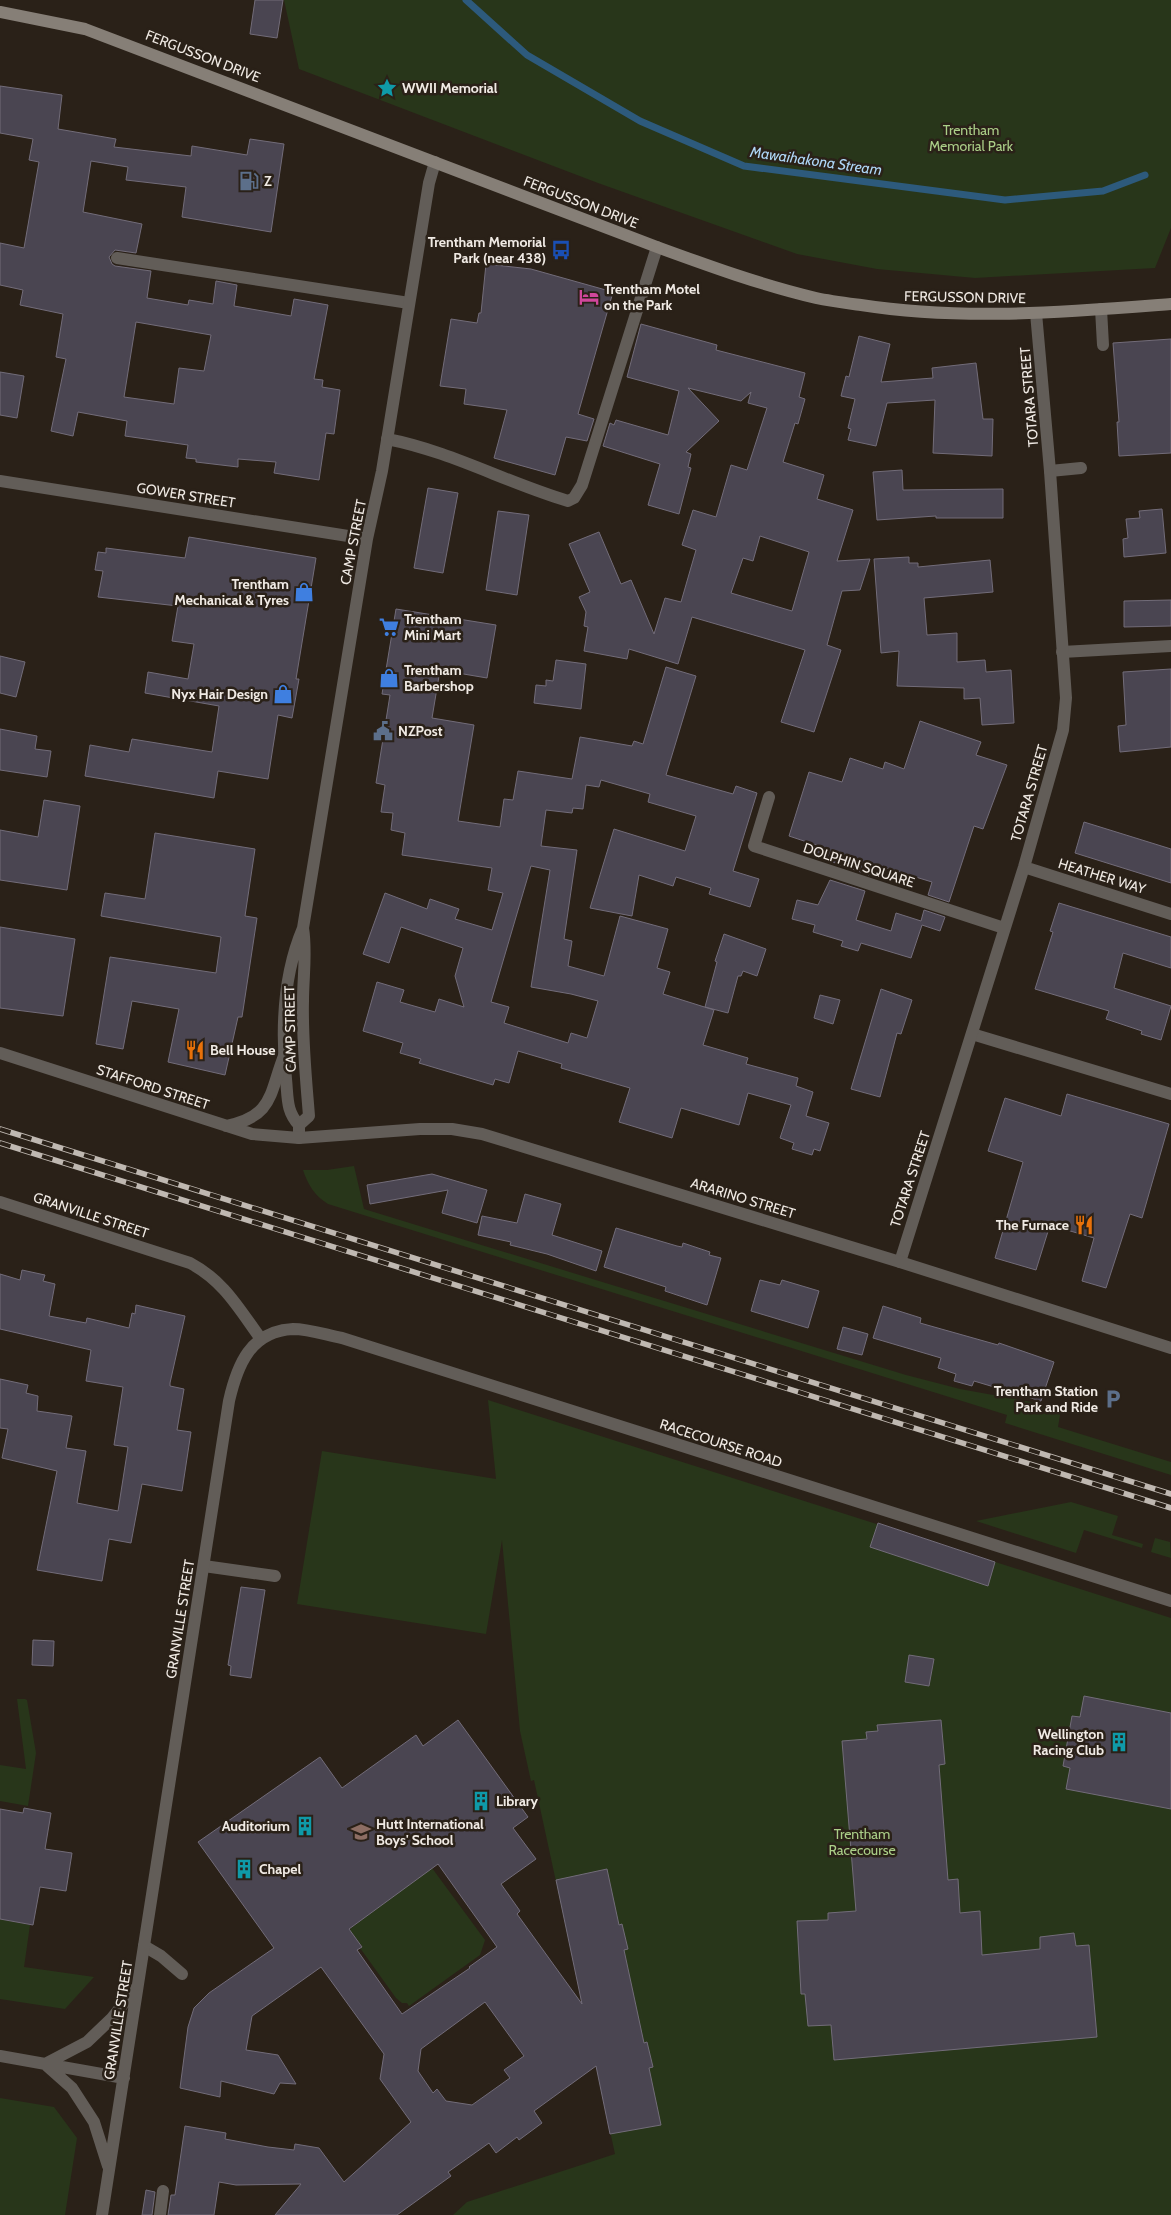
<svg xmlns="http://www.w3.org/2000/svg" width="1171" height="2215" viewBox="0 0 1171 2215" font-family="Cabin,sans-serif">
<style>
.green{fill:#28361a}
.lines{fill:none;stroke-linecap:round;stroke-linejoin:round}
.stream{stroke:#2d5a7c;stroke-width:7}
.building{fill:#4a4551;stroke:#726c79;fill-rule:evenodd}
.service{stroke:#625d58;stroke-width:12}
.minor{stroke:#625d58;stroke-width:12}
.tertiary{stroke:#625d58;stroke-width:12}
.secondary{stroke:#867f77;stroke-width:12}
.rail-casing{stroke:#bfb8b1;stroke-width:5.5}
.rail{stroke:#2a2118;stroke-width:4;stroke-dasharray:11;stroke-linecap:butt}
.labels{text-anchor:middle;stroke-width:5;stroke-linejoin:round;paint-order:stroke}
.street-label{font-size:14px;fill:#f0eae4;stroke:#2a2118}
.poi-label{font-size:14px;font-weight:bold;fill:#f0eae4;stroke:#2a2118;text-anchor:start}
.park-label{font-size:14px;fill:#abcf88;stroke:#2a2118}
.water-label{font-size:15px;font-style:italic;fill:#afd7f8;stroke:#2a2118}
</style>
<rect width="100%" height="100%" fill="#2a2118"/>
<path class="green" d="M284 0H1171V228L1155 268 975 278 877 269 797 254 598 183 299 69Z
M354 1166 364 1209 906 1375 960 1389 1053 1406 1060 1415 1058 1427 1171 1462V1475L1005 1423 1007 1415 328 1204C315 1196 308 1185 303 1170H327Z
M488 1400 1171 1618V2215H453L467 2202 615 2154 534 1780 531 1781 520 1731 502 1540 486 1634 297 1604 322 1451 496 1479Z
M1071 1502 1118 1516 1112 1535 1143 1544 1142 1548 1084 1530 1076 1553 976 1521Z
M1155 1538 1170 1542 1171 1558 1151 1552Z
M17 1699H25L27 1700 36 1753 28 1806 0 1801V1765L26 1769Z
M432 1868 485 1940 480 1955 409 2006 407 2003H402L396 1998 360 1948 362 1946 350 1931 351 1928Z
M0 1919 30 1925 24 1967 94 1977 65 2009 0 1999Z
M0 2098 54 2107 77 2138 65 2215H0Z"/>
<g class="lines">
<path class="stream" d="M466 0 527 55 640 121 744 166 1005 200 1103 191 1145 175"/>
</g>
<path class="building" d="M255 0H283L277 38 250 34Z
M0 86 62 95 58 129 116 139 114 147 191 156 192 146 247 155 250 139 284 144 271 232 182 217 186 187 126 180 128 167 91 161 83 212 142 224 136 253 115 250 109 257 112 264 115 266 151 271 147 298 188 305 189 300 213 304 216 281 237 285 234 306 291 316 294 299 328 305 314 379 323 380 322 387 340 390 334 434 326 433 319 480 274 473 276 462 238 459V467L196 462V459L186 458 188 445 125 436 127 421 78 412 73 436 51 431 66 359 56 357 63 314 20 305 23 290 0 285V243L24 248 39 162 29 160 33 139 0 133ZM136 322 211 335 204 371 179 368 174 404 124 397Z
M486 264 531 269 613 292 578 414 594 419 587 441 566 437 555 475 494 458 507 410 464 404 466 389 440 386 451 319 477 323 479 313H481Z
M641 324 717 345 716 350 805 373 799 397 805 399 798 424 795 423 783 462 824 475 817 499 853 510 837 561 870 559 860 590 842 591 827 645 841 650 814 732 781 722 805 650 692 617 678 664 629 649 627 659 584 651 588 627 584 626 586 612 579 597 590 592 569 544 599 532 621 584 631 580 654 634 665 598 681 602 696 550 682 545 693 510 716 517 731 465 747 470 767 408 748 403 751 392 741 401 688 388 719 421 686 452 691 454 688 467 691 468 679 514 648 505 660 464 603 446 610 423 614 425 616 420 668 435 679 391 627 377ZM760 536 809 552 792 611 731 593 743 558 753 561Z
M859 336 890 344 881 382 933 378 932 368 976 363 983 419H993L992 456 933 453 935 400 887 403 876 446 848 440 851 429 848 428 855 399 841 396 846 376 849 377Z
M1171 339V453L1119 456 1117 422H1119L1113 343Z
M0 372 24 376 17 418 0 415Z
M902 470 903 490 1003 489V518H936V516L877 520 873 472Z
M428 488 458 493 443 573 414 568Z
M1162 509 1166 553 1124 557 1123 539 1128 538 1126 519 1140 518 1139 511Z
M498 511 529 515 517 595 486 590Z
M189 537 316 558 296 679H299L292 718 278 715 268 779 218 771 214 798 85 776 90 745 129 752 132 739 212 752 219 706 145 693 148 672 188 679 194 644 172 641 178 606 98 597 103 571 95 570 98 552 106 553V548L185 558Z
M909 557V563H918V567L990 560 993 592 924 598 927 635 957 633V662L985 660 986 672 1011 670 1014 723 982 725 980 698 964 699V688L897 686 899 651 881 653 874 559Z
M1171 600V626L1124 627V601Z
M396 609 496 625 487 678 440 670 432 718 474 725 458 821 500 827 504 799 513 800 518 771 572 779 580 737 632 746 634 741 643 744 666 667 696 676 666 775 733 794 736 786 757 793 733 871 759 879 750 907 709 894 711 888 676 877 673 886 639 875 632 916 590 908 614 829 685 851 696 816 648 802 650 794 601 780 599 787 586 785 583 809 573 808 572 813 546 810 541 846 577 850 564 939 572 941 568 966 604 976 620 916 668 929 657 968 670 972 663 994 714 1010 703 1045 748 1058 746 1064 798 1078 796 1086 813 1092 806 1116 829 1123 820 1151 814 1149 812 1155 792 1149 794 1143 780 1138 791 1105 748 1093 739 1125 681 1108 672 1138 619 1122 630 1088 561 1068 562 1064 518 1051 509 1083 495 1079 493 1085 419 1063 421 1059 400 1053 403 1043 363 1031 377 982 404 990 400 1002 435 1012 439 999 464 1007 455 976 463 948 401 927 389 963 363 954 385 893 427 909 430 899 459 909 455 919 492 930 503 893 488 890 492 868 402 855 405 833 391 830 393 813 381 812 385 785 376 783 390 695 382 694ZM531 866 550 870 531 987 571 994 598 1001 587 1038 571 1033 568 1043 504 1023 509 1007 491 1002Z
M0 656 25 662 16 697 0 693Z
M556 660 586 664 581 709 534 703 536 685 546 686V680L553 681Z
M1171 669V747L1120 752 1118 726 1126 725 1123 672Z
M920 721 981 742 976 755 1007 765 983 829 974 826 949 902 928 895 932 882 873 864 869 875 816 856 819 846 789 836 809 772 842 782 850 758 883 769 885 762 904 769Z
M0 729 37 736 35 749 51 751 47 777 0 770Z
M44 800 80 806 67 890 0 880V830L38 837Z
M1084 822 1171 849V883L1075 853Z
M155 833 255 849 245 916 257 918 242 1017H238L225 1075 168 1062 179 1009 132 1001 123 1049 96 1044 110 957 216 973 221 937 101 916 105 893 145 899Z
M830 880 865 891 856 920 891 931 896 913 921 921 924 910 945 917 940 931 922 925 911 958 861 943 858 951 841 946 843 941 813 932 815 925 792 919 797 900 818 905Z
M1059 903 1171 937V968L1123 953 1114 988 1171 1006 1161 1040 1141 1034 1142 1031 1106 1019 1109 1011 1035 989 1053 932 1050 931Z
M0 927 75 939 63 1016 0 1008Z
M724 934 766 949 757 976 743 971 741 976H738L728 1013 705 1007 717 962 715 961Z
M881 989 912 1000 901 1034 897 1033 880 1097 851 1089Z
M820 995 840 1000 833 1024 814 1018Z
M1067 1094 1169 1124 1142 1218 1130 1214 1106 1288 1082 1281 1094 1238 1050 1225 1036 1270 995 1258 1023 1162 988 1151 1005 1098 1061 1116Z
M432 1174 487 1190 477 1223 442 1213 448 1190 370 1204 367 1185Z
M525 1194 561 1204 552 1235 602 1251 596 1271 547 1254 510 1245 511 1242 478 1235 482 1216 517 1223Z
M616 1228 677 1246 682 1247 683 1243 710 1252 709 1255 721 1258 707 1305 665 1291 666 1287 604 1267Z
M22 1270 45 1275 43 1281 55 1284 49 1316 86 1323 87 1318 129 1328 132 1313 135 1314 136 1305 185 1316 170 1383V1386L184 1389 177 1430 191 1432 182 1491 142 1484 131 1543 109 1539 102 1581 37 1570 57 1471 2 1458 8 1429 0 1428V1379L28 1385 26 1393 38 1396 37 1411 72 1416 66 1448 86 1451 77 1503 118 1511 128 1447 114 1445 123 1387 86 1381 91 1350 0 1329V1274L20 1280Z
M760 1280 780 1285 782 1280 819 1291 808 1328 751 1311Z
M883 1306 921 1318 920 1323 998 1345 999 1343 1054 1362 1041 1401 974 1381 972 1386 954 1381 956 1374 938 1368 941 1358 873 1338Z
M843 1327 868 1334 862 1355 837 1349Z
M878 1523 995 1562 988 1586 870 1547Z
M241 1587 265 1590 251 1678 230 1675 231 1666 228 1665Z
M33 1640 54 1641 53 1666 32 1665Z
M909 1655 934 1659 929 1686 905 1682Z
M1084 1696 1171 1713V1809L1066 1789 1070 1768 1063 1766 1072 1716 1080 1717Z
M458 1720 528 1817 513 1828 536 1859 501 1884 520 1911 517 1914 582 2004 556 1880 607 1869 619 1925 622 1924 628 1949 624 1950 644 2043 647 2042 653 2067 649 2068 661 2125 610 2134 596 2066 534 2111 542 2123 519 2140 517 2137 496 2153 489 2143 448 2172 451 2176 397 2215H275L301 2184 236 2185 219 2182 214 2215H168L171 2195H175L185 2126 226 2133 225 2139 268 2147 294 2150 295 2144 319 2148 344 2182 411 2122 380 2079 384 2054 321 1967 252 2016 246 2050 278 2055 296 2084 280 2083 274 2094 221 2081 220 2097 180 2088 188 2027 194 2008 209 1993 274 1948 198 1842 320 1757 342 1788 416 1735 423 1746ZM438 1864 497 1947 469 1967 470 1968 402 2014 357 1950 362 1947 349 1929ZM485 2002 524 2056 504 2070 510 2078 472 2105 446 2101 437 2089 433 2093 418 2071 421 2049Z
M941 1720 945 1764 939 1765 948 1880 958 1879 960 1913 980 1911 982 1955 1040 1949V1937L1074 1933 1076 1946 1089 1945 1097 2037 834 2060 831 2025 808 2026 805 1994H801L797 1921 828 1920V1913L856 1911 842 1741 867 1739 866 1732 878 1731 877 1725Z
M24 1808 51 1813 45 1849 72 1853 66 1891 40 1887 33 1925 0 1919V1809L23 1813Z
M146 2190 155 2192 152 2215H142Z"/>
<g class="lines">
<path class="service" d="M117 258 409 303
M1101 309 1103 345
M387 439C450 451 507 483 568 501L574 498 582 485 657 247
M1050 471 1081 468
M1062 652 1171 646
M972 1034 1171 1094
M204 1566 275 1576
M144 1946 161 1956 182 1974
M160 2215 163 2191"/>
<path class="minor" d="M0 481 367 539
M769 797 754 846 1004 928
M1024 867 1171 914
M299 1125 309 1116C306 1078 302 1040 303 1001 303 976 307 953 303 928
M299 1138V1125C286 1111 288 1098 286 1079 281 1028 283 975 303 928L367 539 382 471 429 183 435 162
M0 1202 190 1263C224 1281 239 1309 261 1339
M900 1262 1024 867 1063 730 1066 698 1050 471 1036 313
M0 2056 124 2078
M108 2166 94 2122 72 2088 45 2064 87 2042 112 2018 137 1987
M102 2215 229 1401C237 1366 250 1331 293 1329 309 1329 326 1335 342 1338L1171 1601"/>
<path class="tertiary" d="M0 1053 252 1134 299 1138 420 1129H452L482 1134 900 1262 1171 1348
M226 1126C274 1116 269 1094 284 1056"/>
<path class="secondary" d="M0 12 85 29 657 247C709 266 761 285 816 298 830 301 846 303 861 305 964 321 1067 312 1171 304"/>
<defs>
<path id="rail" d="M0 1129 1171 1494
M0 1143 1171 1508"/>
</defs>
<use href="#rail" class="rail-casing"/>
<use href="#rail" class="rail"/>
</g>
<defs>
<symbol id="sight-bare" viewBox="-9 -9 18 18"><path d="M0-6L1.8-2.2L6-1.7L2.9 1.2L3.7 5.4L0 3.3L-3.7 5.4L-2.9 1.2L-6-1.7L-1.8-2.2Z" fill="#0f9aa8" stroke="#2a2118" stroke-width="2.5" paint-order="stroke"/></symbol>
<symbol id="fuel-bare" viewBox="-9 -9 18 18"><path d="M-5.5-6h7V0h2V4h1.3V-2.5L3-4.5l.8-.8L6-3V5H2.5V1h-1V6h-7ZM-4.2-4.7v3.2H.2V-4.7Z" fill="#5c6f8a" stroke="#2a2118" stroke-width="2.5" paint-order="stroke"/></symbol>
<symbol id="bus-bare" viewBox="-9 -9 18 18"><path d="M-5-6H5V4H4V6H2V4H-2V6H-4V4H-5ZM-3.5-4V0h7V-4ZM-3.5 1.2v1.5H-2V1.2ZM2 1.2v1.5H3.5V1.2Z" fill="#1a4fb4" stroke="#2a2118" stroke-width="2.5" paint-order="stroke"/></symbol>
<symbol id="hotel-bare" viewBox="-9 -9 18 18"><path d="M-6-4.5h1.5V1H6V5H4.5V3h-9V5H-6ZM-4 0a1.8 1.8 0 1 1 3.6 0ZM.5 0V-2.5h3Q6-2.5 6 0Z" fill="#d1479c" stroke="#2a2118" stroke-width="2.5" paint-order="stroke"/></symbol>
<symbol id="shop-bare" viewBox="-9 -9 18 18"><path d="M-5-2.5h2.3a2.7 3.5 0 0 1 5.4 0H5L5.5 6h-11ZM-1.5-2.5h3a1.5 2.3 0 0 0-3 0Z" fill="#3f7fe0" stroke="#2a2118" stroke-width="2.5" paint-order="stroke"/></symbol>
<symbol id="supermarket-bare" viewBox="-9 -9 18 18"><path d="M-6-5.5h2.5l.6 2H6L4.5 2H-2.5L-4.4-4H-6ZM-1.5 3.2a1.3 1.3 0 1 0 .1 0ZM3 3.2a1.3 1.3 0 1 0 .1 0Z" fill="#3f7fe0" stroke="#2a2118" stroke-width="2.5" paint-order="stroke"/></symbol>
<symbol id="civic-bare" viewBox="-9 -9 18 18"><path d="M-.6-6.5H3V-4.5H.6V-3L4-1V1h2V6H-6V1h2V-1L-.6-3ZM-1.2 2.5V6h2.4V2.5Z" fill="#5c6f8a" stroke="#2a2118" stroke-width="2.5" paint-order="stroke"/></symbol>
<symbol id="restaurant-bare" viewBox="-9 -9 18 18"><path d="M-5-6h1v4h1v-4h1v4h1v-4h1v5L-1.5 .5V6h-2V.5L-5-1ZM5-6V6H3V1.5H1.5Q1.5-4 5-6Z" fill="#e8710a" stroke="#2a2118" stroke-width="2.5" paint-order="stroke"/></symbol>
<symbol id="parking-bare" viewBox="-9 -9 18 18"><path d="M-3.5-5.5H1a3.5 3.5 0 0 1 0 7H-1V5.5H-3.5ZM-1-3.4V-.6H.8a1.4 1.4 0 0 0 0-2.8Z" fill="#5c6f8a" stroke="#2a2118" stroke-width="2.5" paint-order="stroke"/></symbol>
<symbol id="building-bare" viewBox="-9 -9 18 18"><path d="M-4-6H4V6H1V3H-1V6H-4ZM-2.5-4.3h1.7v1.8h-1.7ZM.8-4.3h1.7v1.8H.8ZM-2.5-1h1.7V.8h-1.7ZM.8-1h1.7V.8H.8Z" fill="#0f9aa8" stroke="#2a2118" stroke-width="2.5" paint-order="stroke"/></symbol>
<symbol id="school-bare" viewBox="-9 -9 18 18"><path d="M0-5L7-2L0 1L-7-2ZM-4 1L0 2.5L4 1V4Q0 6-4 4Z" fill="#8d6e63" stroke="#2a2118" stroke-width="2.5" paint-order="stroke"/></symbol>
</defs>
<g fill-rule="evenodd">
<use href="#sight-bare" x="373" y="74" width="28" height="28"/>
<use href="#fuel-bare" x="235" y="167" width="28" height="28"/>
<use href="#bus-bare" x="547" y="236" width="28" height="28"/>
<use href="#hotel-bare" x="575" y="283" width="28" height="28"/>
<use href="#shop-bare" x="290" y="578" width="28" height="28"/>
<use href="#supermarket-bare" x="375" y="613" width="28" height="28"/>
<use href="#shop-bare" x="375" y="664" width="28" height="28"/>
<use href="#shop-bare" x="269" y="680" width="28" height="28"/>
<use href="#civic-bare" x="369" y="717" width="28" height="28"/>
<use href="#restaurant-bare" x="181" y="1036" width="28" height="28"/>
<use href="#restaurant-bare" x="1070" y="1211" width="28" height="28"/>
<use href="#parking-bare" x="1099" y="1385" width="28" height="28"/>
<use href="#building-bare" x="1105" y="1728" width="28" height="28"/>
<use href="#building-bare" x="467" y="1787" width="28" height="28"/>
<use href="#building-bare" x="291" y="1812" width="28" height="28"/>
<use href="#school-bare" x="347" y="1818" width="28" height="28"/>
<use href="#building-bare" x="230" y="1855" width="28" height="28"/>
</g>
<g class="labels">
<g class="street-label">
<text transform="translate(203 56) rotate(21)" y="5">FERGUSSON DRIVE</text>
<text transform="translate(581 202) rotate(21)" y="5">FERGUSSON DRIVE</text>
<text transform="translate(965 297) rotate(1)" y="5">FERGUSSON DRIVE</text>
<text transform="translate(1029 397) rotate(-95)" y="5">TOTARA STREET</text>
<text transform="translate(186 495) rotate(9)" y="5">GOWER STREET</text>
<text transform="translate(353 542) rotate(-79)" y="5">CAMP STREET</text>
<text transform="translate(1029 793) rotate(-74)" y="5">TOTARA STREET</text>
<text transform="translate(859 865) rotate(18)" y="5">DOLPHIN SQUARE</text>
<text transform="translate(1102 876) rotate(17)" y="5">HEATHER WAY</text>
<text transform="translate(290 1029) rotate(-91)" y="5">CAMP STREET</text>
<text transform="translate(153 1087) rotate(18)" y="5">STAFFORD STREET</text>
<text transform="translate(910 1179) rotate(-72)" y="5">TOTARA STREET</text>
<text transform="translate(743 1198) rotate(17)" y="5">ARARINO STREET</text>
<text transform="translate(91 1215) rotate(18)" y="5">GRANVILLE STREET</text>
<text transform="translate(721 1443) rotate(18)" y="5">RACECOURSE ROAD</text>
<text transform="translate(180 1619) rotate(-81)" y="5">GRANVILLE STREET</text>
<text transform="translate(118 2020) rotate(-81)" y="5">GRANVILLE STREET</text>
</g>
<g class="poi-label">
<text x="402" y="93">WWII Memorial</text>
<text x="264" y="186">Z</text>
<text x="546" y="247" text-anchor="end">Trentham Memorial<tspan x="546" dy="16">Park (near 438)</tspan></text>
<text x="604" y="294">Trentham Motel<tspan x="604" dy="16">on the Park</tspan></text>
<text x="289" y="589" text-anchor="end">Trentham<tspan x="289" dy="16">Mechanical &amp; Tyres</tspan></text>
<text x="404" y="624">Trentham<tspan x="404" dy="16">Mini Mart</tspan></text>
<text x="404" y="675">Trentham<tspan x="404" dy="16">Barbershop</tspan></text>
<text x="268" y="699" text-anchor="end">Nyx Hair Design</text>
<text x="398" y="736">NZPost</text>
<text x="210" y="1055">Bell House</text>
<text x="1069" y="1230" text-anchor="end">The Furnace</text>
<text x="1098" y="1396" text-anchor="end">Trentham Station<tspan x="1098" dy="16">Park and Ride</tspan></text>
<text x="1104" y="1739" text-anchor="end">Wellington<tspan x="1104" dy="16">Racing Club</tspan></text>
<text x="496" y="1806">Library</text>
<text x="376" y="1829">Hutt International<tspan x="376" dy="16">Boys' School</tspan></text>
<text x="290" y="1831" text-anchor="end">Auditorium</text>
<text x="259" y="1874">Chapel</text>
</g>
<g class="park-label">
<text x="971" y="135">Trentham<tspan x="971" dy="16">Memorial Park</tspan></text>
<text x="862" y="1839">Trentham<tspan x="862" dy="16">Racecourse</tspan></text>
</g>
<g class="water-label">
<text transform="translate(816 161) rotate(8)" y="5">Mawaihakona Stream</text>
</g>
</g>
</svg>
